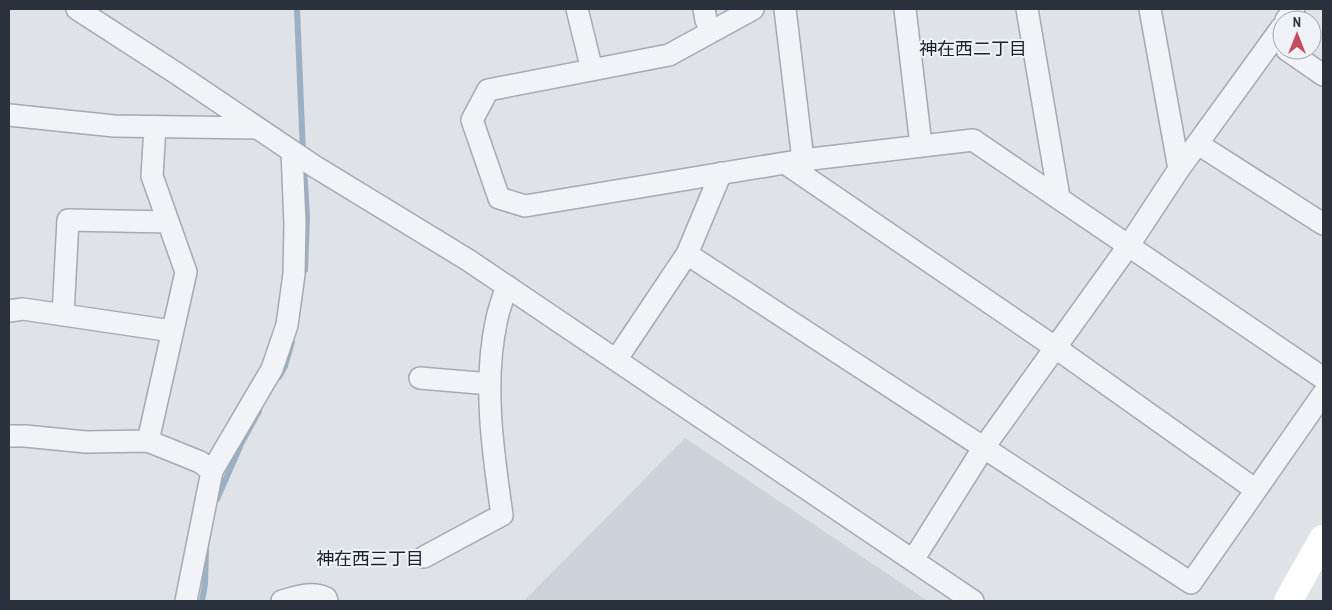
<svg xmlns="http://www.w3.org/2000/svg" width="1332" height="610" viewBox="0 0 1332 610" font-family="'Archivo Narrow','Noto Sans JP',sans-serif">
<style>
.built{fill:#cdd1d9}
.lines{fill:none;stroke-linecap:round;stroke-linejoin:round}
.stream{stroke:#9cb0c5;stroke-width:6}
.minor-casing{stroke:#a5a9b1;stroke-width:24}
.minor{stroke:#f1f3f6;stroke-width:21}
.secondary{stroke:#fff;stroke-width:28}
.labels{text-anchor:middle;stroke-width:4;stroke-linejoin:round;paint-order:stroke}
.neighbourhood-label{font-size:18px;fill:#1b222e;stroke:#eef1f5}
</style>
<rect width="100%" height="100%" fill="#dfe2e7"/>
<path class="built" d="M685 438 928 601H524Z"/>
<g class="lines">
<path class="stream" d="M297 9 303 153
M304 166 307 217 305 270
M279 377 285 366 292 342
M217 499 242 442 259 411
M202 601 205 584 206 550"/>
<defs>
<path id="minor" d="M77 9 179 75 314 166 468 260 973 601
M577 9 592 70
M704 9 706 20 712 31
M753 9 669 55 488 90 472 120 499 198 525 206 803 160 973 140 1323 378
M785 9 803 160
M905 9 921 145
M1027 9 1059 197
M1286 20 1294 9
M1287 50 1323 75
M9 115 114 126 256 128
M1198 144 1323 224
M785 163 1056 348 1256 490
M1179 169 1282 27
M687 254 1191 583 1323 394
M9 311 23 309 172 331
M63 315 68 220 168 222
M616 360 687 254 721 173
M420 378 490 384
M9 436H25L86 442 148 441 200 462 212 471
M148 441 186 272 152 176 155 127
M424 557 502 515C493 452 483 385 496 323 498 311 503 298 507 286
M913 560 984 447 1129 245 1179 169 1150 9
M186 601 212 471 272 369 287 325 294 274 295 224 292 152
M282 601C297 597 311 591 326 598L327 601"/>
</defs>
<use href="#minor" class="minor-casing"/>
<use href="#minor" class="minor"/>
<path class="secondary" d="M1288 601 1323 539"/>
</g>
<g class="labels">
<g class="neighbourhood-label">
<text x="973" y="55">神在西二丁目</text>
<text x="370" y="565">神在西三丁目</text>
</g>
</g>
<rect width="1332" height="610" fill="none" stroke="#29313d" stroke-width="20"/>
<g transform="translate(1297 35)"><circle r="24" fill="#eef1f5" stroke="#9fa4ab"/>
<path d="M0-4L9 19L0 12L-9 19Z" fill="#c54c5f"/>
<text y="-8" font-size="14" font-weight="bold" text-anchor="middle" fill="#29313d">N</text>
</g>
</svg>
